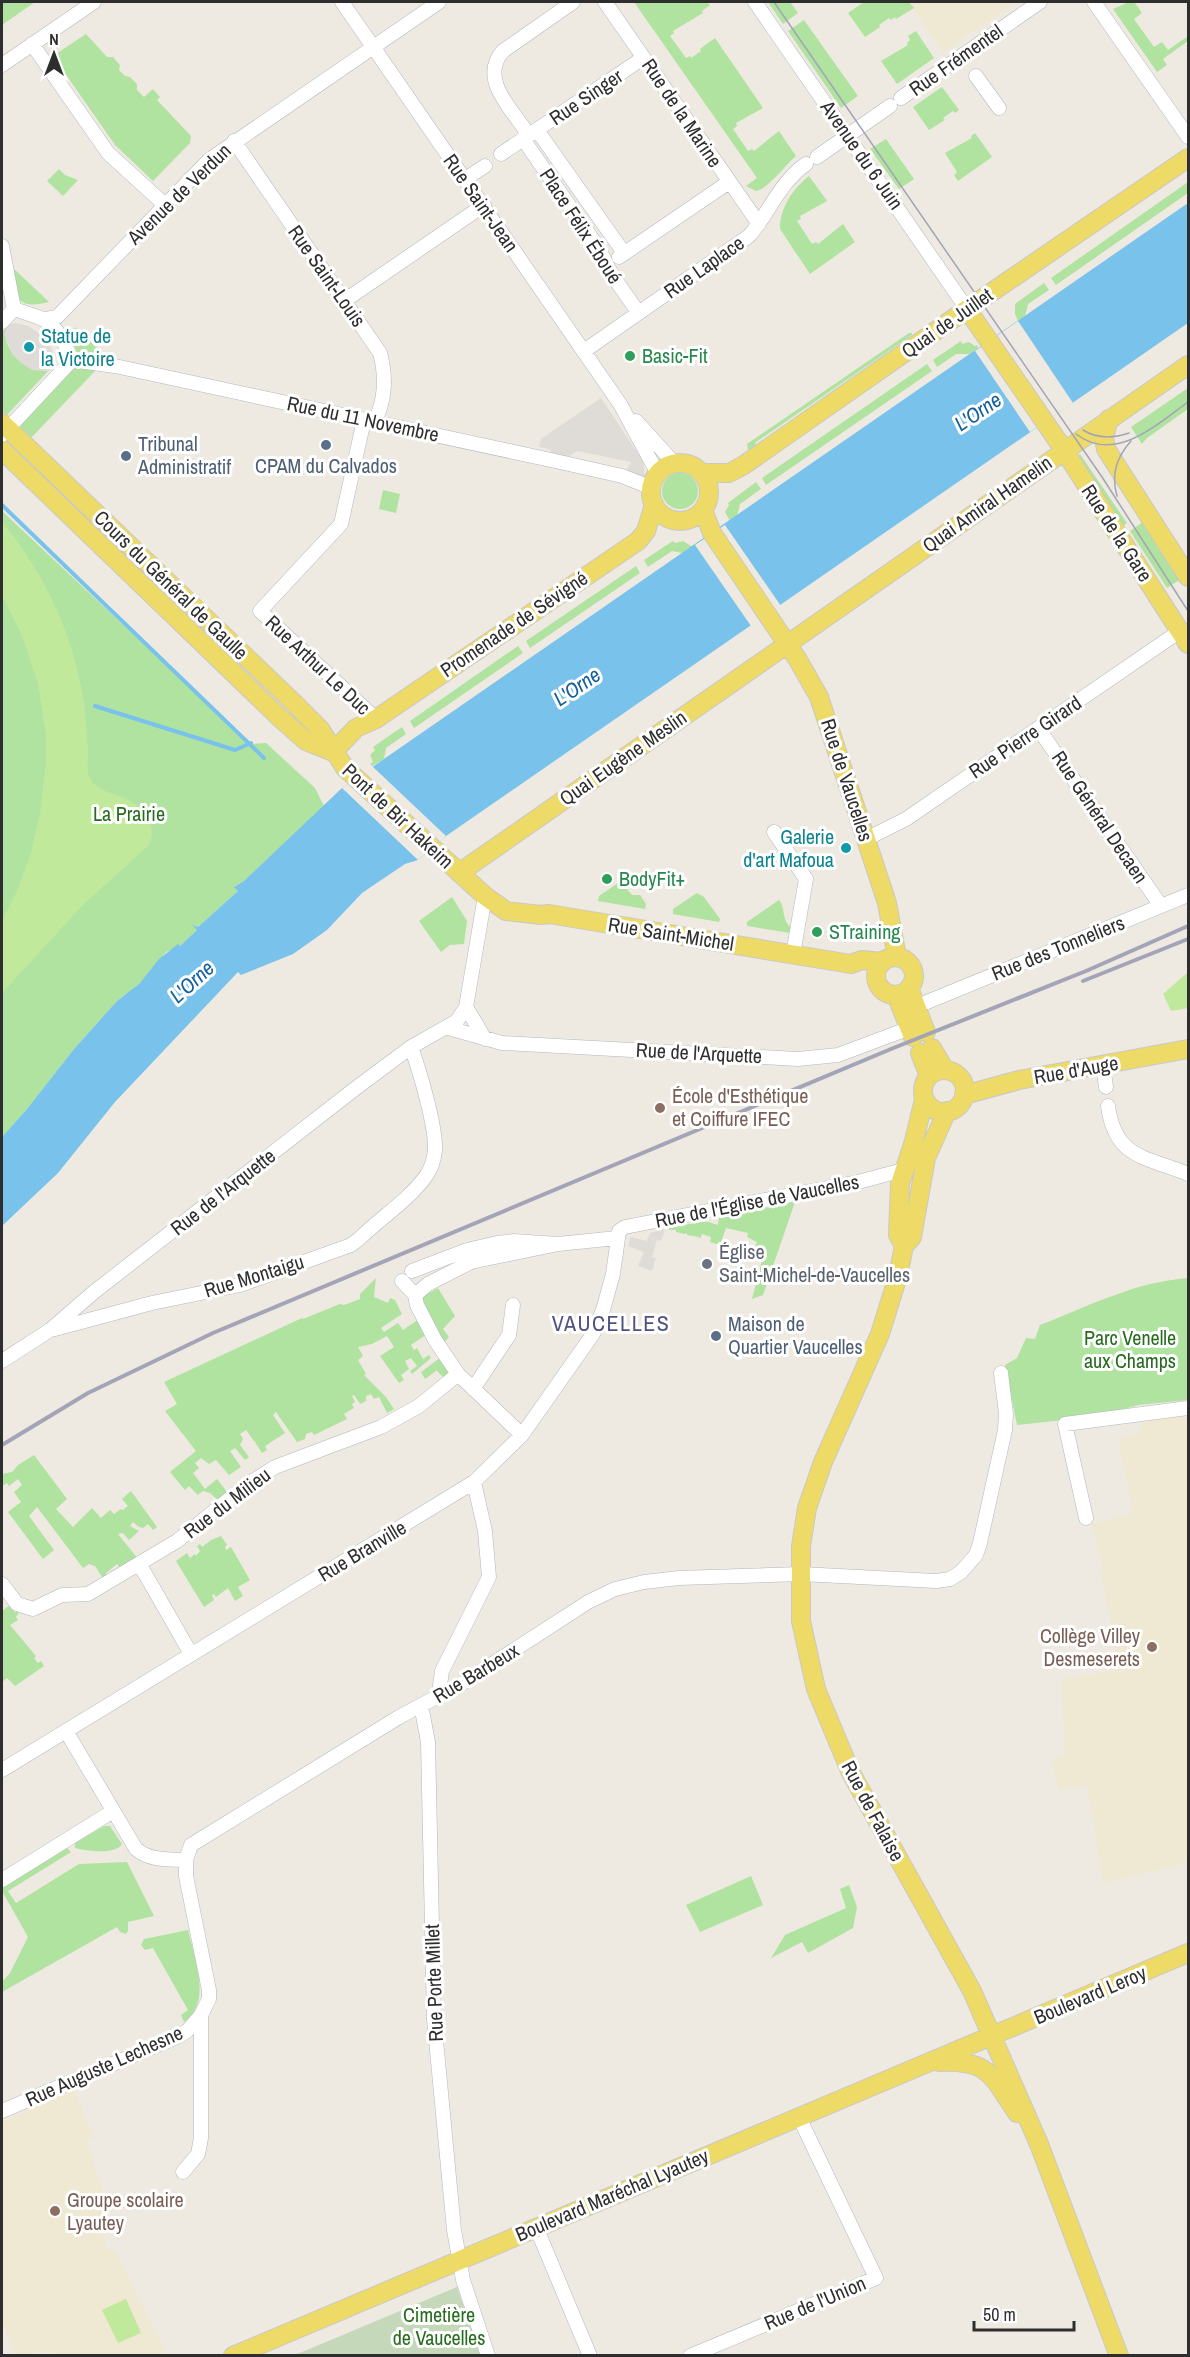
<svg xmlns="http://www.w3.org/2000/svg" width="1190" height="2357" viewBox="0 0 1190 2357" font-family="'Archivo Narrow',sans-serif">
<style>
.education{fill:#efe8d2}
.green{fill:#b0e2a0}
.cemetery{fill:#c5d8b9}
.pitch{fill:#c1e99c}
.plaza{fill:#dfdcd8}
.water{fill:#79c2ec}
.pier{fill:#eeeae1}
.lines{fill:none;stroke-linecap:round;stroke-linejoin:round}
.stream{stroke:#79c2ec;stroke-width:4}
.minor-casing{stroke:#b4b6c0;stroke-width:15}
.major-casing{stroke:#c9c9c9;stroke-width:20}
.minor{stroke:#fff;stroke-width:14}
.major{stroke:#edda67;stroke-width:18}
.tram{stroke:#a3a4b7;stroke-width:1.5}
.rail{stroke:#a3a4b7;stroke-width:4}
.culture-dot{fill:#0f9aa8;stroke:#fff;stroke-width:2}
.leisure-dot{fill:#2e9e5b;stroke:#fff;stroke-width:2}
.service-dot{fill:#5c6f8a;stroke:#fff;stroke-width:2}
.education-dot{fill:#8d6e63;stroke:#fff;stroke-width:2}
.worship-dot{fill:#6b7280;stroke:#fff;stroke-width:2}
.labels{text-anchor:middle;stroke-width:6;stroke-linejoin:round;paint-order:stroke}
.street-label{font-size:20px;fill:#2e2e2e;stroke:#fff}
.culture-label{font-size:20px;fill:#0d838f;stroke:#fff;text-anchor:start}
.leisure-label{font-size:20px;fill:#27864d;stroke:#fff;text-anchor:start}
.service-label{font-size:20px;fill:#4e5e75;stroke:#fff;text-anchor:start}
.park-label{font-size:20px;fill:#266b1e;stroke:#fff}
.education-label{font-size:20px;fill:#785e54;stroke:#fff;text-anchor:start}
.worship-label{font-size:20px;fill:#5b616d;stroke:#fff;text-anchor:start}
.water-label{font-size:21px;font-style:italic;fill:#12609d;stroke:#fff}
.quarter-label{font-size:22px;letter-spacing:1.5px;fill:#4e527e;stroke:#fff}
</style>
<rect width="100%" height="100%" fill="#eeeae1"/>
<path class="education" d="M909 2H1016L943 52Z
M1179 1417H1188V1863L1103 1883 1087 1785 1059 1791 1052 1759 1065 1756 1061 1680 1110 1671 1116 1656 1115 1641 1100 1571 1103 1570 1091 1524 1128 1515 1132 1508 1118 1438 1138 1435 1145 1421Z
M74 2089 94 2137 86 2139 103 2192 113 2231 104 2233 107 2250 114 2249 167 2355 52 2356 45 2351 34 2355H15L2 2321V2122Z"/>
<path class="green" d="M2 2H35L2 25Z
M634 2H707L710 5 702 11 703 13 673 31 674 33 670 36 686 58 690 56 691 58 701 51 700 49 715 38 763 108 736 123 737 126 733 129 748 151 752 149 754 151 779 131 796 156C785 165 767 190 756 191L746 186 757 178Z
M768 2H790L798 13 783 24Z
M864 2H909L914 8 896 19 895 17 891 20 889 18 879 25 880 27 865 37 848 13Z
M1127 3H1135L1142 13 1134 19 1154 47 1162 42 1168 50 1188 36V41L1163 59 1167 65 1157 72 1113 9Z
M804 20 858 96 841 108 788 31Z
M916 31 934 58 897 84 881 61 908 45 907 43 910 40 908 36Z
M86 34 107 57H113L120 65 119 70 125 76 130 77 137 84V90L144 97 153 89 160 97 157 100 191 136 190 143 153 181 115 145 53 56Z
M942 87 959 110 955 113 953 111 943 118 945 120 929 130 913 107Z
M975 133 992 157 958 181 954 175 957 172 945 153 972 138 971 136Z
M886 139 914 179 899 189 870 149Z
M59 169 65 175 78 180 63 196 47 181Z
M809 176 827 201 800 216 801 219 797 221 812 244 816 242 818 244 843 224 855 242 810 274 780 229C780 207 793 189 809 176Z
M1188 182V193L1056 285 1051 278Z
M10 265 49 302C13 311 16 294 10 265Z
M1044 283 1049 290 1028 304 1025 316 1018 321 1015 314V304Z
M7 327C0 355 27 363 47 371L51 368 6 416 2 411V332Z
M75 327 106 357V361L78 355 73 343Z
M909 333H912V335L756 442 754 447 748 450 747 444Z
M961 341 962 344 969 342 975 346 977 345 978 348 969 354H956L937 367 933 360Z
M927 364 932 371 766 485 762 478Z
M73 368 96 370 30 439 17 427Z
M1188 388V409L1147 438 1142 444 1131 427Z
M1080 454 1127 523 1122 527 1078 457Z
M662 491a18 18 0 1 1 36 0a18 18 0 1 1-36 0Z
M756 482 761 489 740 504 737 516 730 521 725 512 729 505 728 503Z
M383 490 400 494 396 513 379 509Z
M2 511 250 744 266 743 315 788 324 806 244 881 235 886 238 891 198 927 194 926 197 930 180 946 166 952 140 983 117 1001 74 1049 27 1109 2 1137Z
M1147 519 1184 577 1167 588 1130 531Z
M673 541 675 543 683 541 691 546 695 545 682 553 672 551 648 567 644 560Z
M636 566 640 573 530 648 526 641Z
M518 646 523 653 414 728 410 721Z
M402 727 406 734 386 748 384 759 372 766 370 764 373 762 370 755 375 750 373 747Z
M621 881 632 895H640L646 904 645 909 598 901 599 896Z
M697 893 704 897 720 919 719 922 673 914V909Z
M452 897 467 921 464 944 450 945 441 952 419 921Z
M779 900C786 908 781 920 791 927L790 933 747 926V922Z
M795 1202 763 1295 752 1299 763 1257 751 1254 757 1242 747 1237 748 1233 726 1228 720 1245 710 1242 711 1237 702 1234 700 1239 699 1237 687 1235V1233L685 1234 676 1232V1230H669V1228L705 1221 718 1225 719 1218Z
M376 1278 374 1297 388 1303 390 1298 395 1300 402 1314 381 1328 384 1332 398 1323 403 1330 419 1319 427 1334 411 1345 414 1350 417 1348 423 1359 429 1355 431 1358 412 1374 410 1371 417 1366 411 1358 405 1361 409 1369 401 1375 404 1380 399 1383 380 1356 394 1347 387 1336 372 1344 358 1347 363 1356 358 1360 366 1374 364 1375 386 1397 394 1409 387 1413 379 1397 374 1399 371 1394 366 1396V1401L360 1404 354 1395 352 1396 355 1402 352 1404 354 1408 344 1414 347 1419 314 1435 312 1432 306 1434 305 1439 297 1442 276 1412 273 1415 285 1433 265 1446 267 1450 262 1453 255 1442 256 1441H254L246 1430 240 1434 243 1439 240 1445 249 1457 245 1460 235 1448 230 1451 241 1467 229 1475 216 1460 209 1464 201 1458 195 1463 199 1468 193 1473 205 1489 217 1479 227 1492 218 1500 210 1493 203 1491 198 1495 189 1486 185 1490 170 1472 196 1451 165 1411 177 1404 164 1382 302 1318 303 1319 340 1304 344 1305 360 1299V1294Z
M1188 1278V1400L1138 1405 1101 1416 1017 1425 1005 1365 1017 1358 1026 1338 1035 1339 1040 1325C1089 1306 1135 1282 1188 1278Z
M438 1288 455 1316 443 1329 449 1337 442 1345 421 1304 424 1296Z
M440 1358 449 1371 445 1379 435 1369 436 1371 425 1379 421 1372Z
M34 1455 67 1499 56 1509 73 1527 92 1508 101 1518 110 1510 114 1514 121 1509 123 1510 128 1506 122 1499 131 1491 157 1527 153 1530 148 1524 143 1528 139 1527 133 1522 130 1526 139 1531 129 1540 123 1533 118 1534 138 1559 121 1569 117 1564 106 1573 108 1578 104 1580 95 1566 89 1564 83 1568 37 1507 29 1516 54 1550 43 1559 8 1512 21 1502 14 1492 22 1485 18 1479 9 1486 7 1483 2 1486V1474L12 1472 18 1465Z
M221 1536 227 1545 225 1547 226 1550 231 1547 250 1580 238 1587 243 1596 235 1601 228 1588 216 1597 214 1594 212 1595 214 1600 204 1607 176 1561 187 1553 190 1558 195 1554 196 1556 200 1551 197 1546 200 1544 202 1547 211 1540Z
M10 1605 15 1613 17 1610 19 1612 16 1617 18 1620 10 1625 36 1656 34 1658 38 1663 41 1661 44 1666 15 1686 7 1678 2 1682V1611Z
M104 1826H110L122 1844C115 1855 87 1851 75 1848V1843Z
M67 1848 71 1852 8 1891 16 1903 79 1864 127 1862 154 1916 128 1922V1931L126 1934 120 1932 117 1927 2 1992V1982L10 1973 28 1937 2 1891V1887Z
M751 1876 763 1905 700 1932 686 1905Z
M849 1885 857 1907 853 1928 808 1953 802 1942 771 1958 785 1935 846 1908 840 1889Z
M188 1930C194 1958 213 2002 184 2022L181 2015 188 2010 153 1948 145 1950 141 1945 144 1939Z"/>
<path class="cemetery" d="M457 2287 480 2355H295Z"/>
<path class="pitch" d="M2 522C45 573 75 638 84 704 86 719 87 735 88 750 88 757 87 766 88 773 93 791 111 792 124 798 143 807 158 825 149 845L82 906 2 993V921L17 891 31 853 40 814 46 762V735L38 684 23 638 2 595Z
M1188 972V1008L1171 1011 1163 994Z
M126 2299 141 2333 118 2343 102 2310Z"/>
<path class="plaza" d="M15 323 28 326 43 336 50 345 54 356V362L51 368 45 371 32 370 21 363 12 354 4 334 8 325Z
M601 398 643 461 645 477 626 471 631 462 577 451 568 457 553 454 549 449 539 447 541 439Z
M665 1229 661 1241 657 1240 652 1257 656 1258 652 1271 638 1266 644 1252 628 1246 631 1237 647 1241 650 1233Z"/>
<path class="water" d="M1188 203V323L446 836 418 860 405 864 362 893 327 930 293 954 241 975 238 972 115 1102 58 1173 2 1226V1137L27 1109 74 1049 117 1001 140 983 159 959 178 944 180 946 197 930 192 925 198 927 238 891 234 887 244 881 342 788Z"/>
<path class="pier" d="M1018 321 1073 403 1030 432 975 351Z
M725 525 781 606 751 626 695 545Z
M372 766 446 836 418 860 342 788Z"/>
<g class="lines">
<path class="stream" d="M2 505 264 758
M95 706 235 750 251 743"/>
<defs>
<path id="minor" d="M342 2 620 404 658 474
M605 2 759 224
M755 2 967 309
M1094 2 1188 137
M32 44 108 153 165 205
M2 65 94 2
M976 76 999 108
M901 98 1040 2
M537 130 624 253
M529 135C513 111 478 79 503 51L573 2
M523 139 598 247 612 275 638 312
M234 141 380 353C386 375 386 401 374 422
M501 154 643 58
M817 157 890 106
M465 179 485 166
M2 246 14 309
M619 257 729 182
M344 301 484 205
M14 309C54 322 54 321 72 360
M46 319 57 317 209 160 439 2
M2 322 14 309
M584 351 749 236C769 213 780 182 806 164
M72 360 115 366 560 462 622 476 652 488
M364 420 341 524 260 611 376 719
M636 421 675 464
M2 435 72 360
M1038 728 1161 906
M774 832 806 879 793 954
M866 839 906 819 1180 631
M927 1002 1188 895
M466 1007 485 1039
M448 1028 502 1043 798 1059 838 1055 910 1028
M1103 1066 1106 1087
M1108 1106C1115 1159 1147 1157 1188 1174
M412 1271 467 1250 497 1243 514 1241 558 1244 617 1238
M402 1281 415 1295
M55 1329 152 1303 240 1285 351 1245 359 1239C380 1218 408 1201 426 1176 431 1169 434 1160 435 1150 436 1126 420 1072 411 1047
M2 1361 50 1330 94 1292 356 1088 411 1047 457 1021 466 1007 485 896
M473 1389 509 1335 513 1305
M522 1435 458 1374 435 1340 417 1305 415 1295 428 1284 471 1262 558 1244
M1086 1518 1065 1424 1188 1408
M140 1565 191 1654
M2 1584 17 1604 33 1609 62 1595 88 1594 177 1541 248 1484 275 1467 381 1427 419 1406 458 1374
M442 1694 440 1685 442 1671 489 1577 485 1531 474 1482
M421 1705 428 1742 434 2019 454 2230 463 2280 488 2356
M66 1731 136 1849C150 1861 168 1859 186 1860
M2 1770 474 1482 522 1435 593 1334 603 1310 613 1274 619 1231 625 1227 858 1182 903 1170
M2 1880 113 1811
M2 2111 181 2035 188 2030 201 2015
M183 2172 198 2154 201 2138V2015L209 1999V1990L186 1876V1860L191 1845 399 1717 463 1683 588 1602 615 1589 644 1582 679 1578 801 1574 936 1581 950 1579 961 1572 976 1555 980 1543 1005 1430 1006 1414 1001 1373
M536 2227 590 2356
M690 2356 876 2278 799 2117"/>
<path id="major" d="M967 309 1064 450 1188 644
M1109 419 1104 437 1106 449 1188 577
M2 423 294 703 320 729 345 768 485 896 506 911 541 915 549 914 851 964 862 960 882 962
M2 450 280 718 306 741 333 752
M651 492a29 29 0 1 1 58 0a29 29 0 1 1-58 0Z
M702 473H729L744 465 967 309 1188 158
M703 510 712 533 798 660 819 697 887 903 897 957
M333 752 356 728 376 719 638 541 646 531 654 505
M459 873 1188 365
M876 976a19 19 0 1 1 38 0a19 19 0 1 1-38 0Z
M909 988 926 1032
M896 995 913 1037
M932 1048 945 1070
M920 1053 929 1076
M923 1091a21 21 0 1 1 42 0a21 21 0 1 1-42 0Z
M964 1095 1019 1080 1188 1049
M947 1111 926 1158 912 1237 904 1246 898 1276 880 1334 823 1462 807 1508 801 1546V1621L816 1689 851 1773 972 1991 1039 2144 1119 2356
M904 1246 898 1235 900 1184 914 1141 924 1099
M939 2062C990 2060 991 2075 1017 2113
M233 2356 1188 1953"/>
</defs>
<use href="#minor" class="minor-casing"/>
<use href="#major" class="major-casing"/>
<use href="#minor" class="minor"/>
<use href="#major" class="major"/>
<path class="tram" d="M774 2 1102 477 1188 611
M1083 430C1097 439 1114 438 1129 433
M1076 434C1115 464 1156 425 1188 402
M1117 496C1111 475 1116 458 1131 441"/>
<path class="rail" d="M1083 981 1188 939
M2 1445 88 1393 213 1333 891 1049 1086 971 1188 926"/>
</g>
<g class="culture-dot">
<circle cx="29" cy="347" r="6"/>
<circle cx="846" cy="848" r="6"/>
</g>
<g class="leisure-dot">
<circle cx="630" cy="356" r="6"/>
<circle cx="607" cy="879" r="6"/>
<circle cx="817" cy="932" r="6"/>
</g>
<g class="service-dot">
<circle cx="326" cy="445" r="6"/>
<circle cx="126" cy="456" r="6"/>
<circle cx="716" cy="1336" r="6"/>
</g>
<g class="education-dot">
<circle cx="660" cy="1108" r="6"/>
<circle cx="1152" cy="1647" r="6"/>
<circle cx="55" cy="2211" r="6"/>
</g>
<circle class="worship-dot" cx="707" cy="1264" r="6"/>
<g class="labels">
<g class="street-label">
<text transform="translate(956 60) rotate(-35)" y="7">Rue Frémentel</text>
<text transform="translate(586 97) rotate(-34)" y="7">Rue Singer</text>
<text transform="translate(682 113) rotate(56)" y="7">Rue de la Marine</text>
<text transform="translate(862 155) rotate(55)" y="7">Avenue du 6 Juin</text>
<text transform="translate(179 194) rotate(-44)" y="7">Avenue de Verdun</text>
<text transform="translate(481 203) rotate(55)" y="7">Rue Saint-Jean</text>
<text transform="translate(581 226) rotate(57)" y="7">Place Félix Éboué</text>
<text transform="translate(704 267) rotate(-35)" y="7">Rue Laplace</text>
<text transform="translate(327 276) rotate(55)" y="7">Rue Saint-Louis</text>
<text transform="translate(947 323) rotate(-35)" y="7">Quai de Juillet</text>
<text transform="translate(363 419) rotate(12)" y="7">Rue du 11 Novembre</text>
<text transform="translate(987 504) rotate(-35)" y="7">Quai Amiral Hamelin</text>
<text transform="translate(1117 533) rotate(57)" y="7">Rue de la Gare</text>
<text transform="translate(171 585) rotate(44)" y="7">Cours du Général de Gaulle</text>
<text transform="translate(514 624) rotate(-34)" y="7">Promenade de Sévigné</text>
<text transform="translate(318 665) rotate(43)" y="7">Rue Arthur Le Duc</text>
<text transform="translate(1025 737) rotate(-34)" y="7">Rue Pierre Girard</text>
<text transform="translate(623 758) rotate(-35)" y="7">Quai Eugène Meslin</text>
<text transform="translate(847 780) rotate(72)" y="7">Rue de Vaucelles</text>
<text transform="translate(398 816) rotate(43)" y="7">Pont de Bir Hakeim</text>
<text transform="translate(1100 817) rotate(56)" y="7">Rue Général Decaen</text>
<text transform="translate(671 934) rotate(9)" y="7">Rue Saint-Michel</text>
<text transform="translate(1058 948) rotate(-22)" y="7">Rue des Tonneliers</text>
<text transform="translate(699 1053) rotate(3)" y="7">Rue de l'Arquette</text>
<text transform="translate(1076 1070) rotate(-10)" y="7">Rue d'Auge</text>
<text transform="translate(223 1192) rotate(-38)" y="7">Rue de l'Arquette</text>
<text transform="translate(757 1201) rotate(-11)" y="7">Rue de l'Église de Vaucelles</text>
<text transform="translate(254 1276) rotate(-17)" y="7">Rue Montaigu</text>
<text transform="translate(227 1503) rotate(-37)" y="7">Rue du Milieu</text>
<text transform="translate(362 1551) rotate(-31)" y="7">Rue Branville</text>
<text transform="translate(476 1673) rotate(-31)" y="7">Rue Barbeux</text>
<text transform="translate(873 1811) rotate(62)" y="7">Rue de Falaise</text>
<text transform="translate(434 1983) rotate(-92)" y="7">Rue Porte Millet</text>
<text transform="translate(1090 1995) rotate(-23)" y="7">Boulevard Leroy</text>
<text transform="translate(104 2066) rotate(-24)" y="7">Rue Auguste Lechesne</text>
<text transform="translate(612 2195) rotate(-23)" y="7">Boulevard Maréchal Lyautey</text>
<text transform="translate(815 2303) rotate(-23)" y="7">Rue de l'Union</text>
</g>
<g class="culture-label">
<text x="41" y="343">Statue de<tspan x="41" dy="23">la Victoire</tspan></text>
<text x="834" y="844" text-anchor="end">Galerie<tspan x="834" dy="23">d'art Mafoua</tspan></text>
</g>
<g class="leisure-label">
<text x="642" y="363">Basic-Fit</text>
<text x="619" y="886">BodyFit+</text>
<text x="829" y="939">STraining</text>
</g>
<g class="service-label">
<text x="138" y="451">Tribunal<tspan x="138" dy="23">Administratif</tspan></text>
<text x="326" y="473" text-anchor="middle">CPAM du Calvados</text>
<text x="728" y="1331">Maison de<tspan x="728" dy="23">Quartier Vaucelles</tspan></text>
</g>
<g class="park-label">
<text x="129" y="821">La Prairie</text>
<text x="1130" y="1345">Parc Venelle<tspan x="1130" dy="23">aux Champs</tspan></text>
<text x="439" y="2322">Cimetière<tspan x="439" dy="23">de Vaucelles</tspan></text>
</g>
<g class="education-label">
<text x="672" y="1103">École d'Esthétique<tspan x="672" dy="23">et Coiffure IFEC</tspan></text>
<text x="1140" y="1643" text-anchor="end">Collège Villey<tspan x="1140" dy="23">Desmeserets</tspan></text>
<text x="67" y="2207">Groupe scolaire<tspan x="67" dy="23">Lyautey</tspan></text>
</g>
<g class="worship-label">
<text x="719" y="1259">Église<tspan x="719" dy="23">Saint-Michel-de-Vaucelles</tspan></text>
</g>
<g class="water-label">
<text transform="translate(978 412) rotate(-34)" y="7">L'Orne</text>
<text transform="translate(577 687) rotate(-34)" y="7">L'Orne</text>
<text transform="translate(192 982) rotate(-42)" y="7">L'Orne</text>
</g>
<g class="quarter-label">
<text x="611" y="1331">VAUCELLES</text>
</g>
</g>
<rect width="1190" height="2357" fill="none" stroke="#2e2e2e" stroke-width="6"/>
<g transform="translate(54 54)" stroke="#ffffff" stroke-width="4.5" paint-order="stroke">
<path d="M0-4.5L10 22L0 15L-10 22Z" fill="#2e2e2e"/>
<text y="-9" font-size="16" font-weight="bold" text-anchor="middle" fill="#2e2e2e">N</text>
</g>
<path d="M974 2321v9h100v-9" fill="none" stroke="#2e2e2e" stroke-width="3"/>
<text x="983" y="2321" font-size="18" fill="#2e2e2e" stroke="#ffffff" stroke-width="4.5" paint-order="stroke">50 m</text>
</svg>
